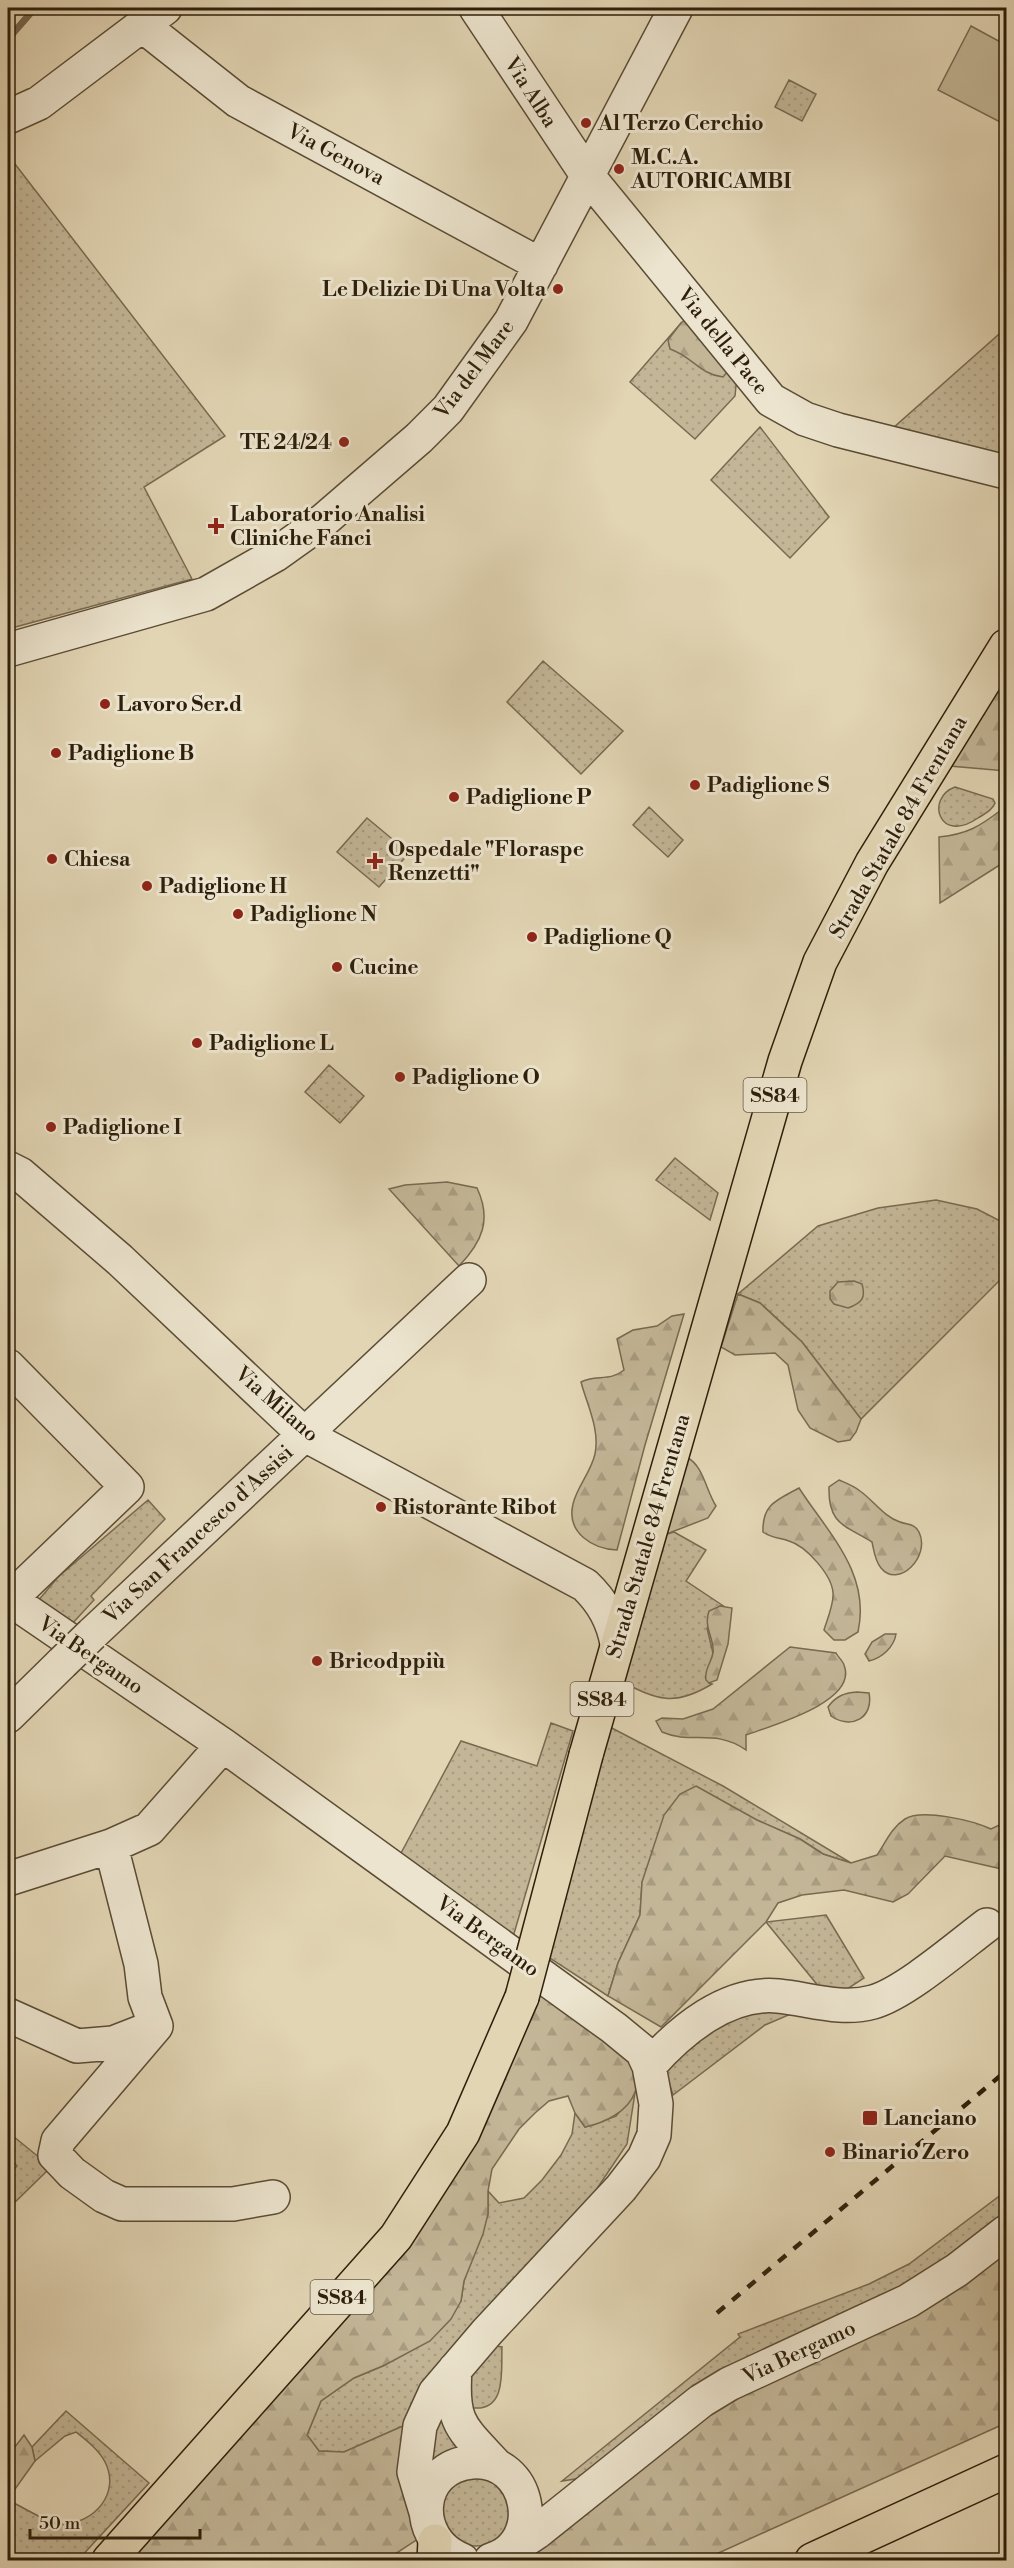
<svg xmlns="http://www.w3.org/2000/svg" width="1014" height="2568" viewBox="0 0 1014 2568" font-family="'Libre Bodoni',serif">
<style>
.grass{fill:url(#grass-dots);stroke:#786a51;stroke-width:1.5}
.forest{fill:url(#forest-firs);stroke:#786a51;stroke-width:1.5}
.park{fill:#c3b697;stroke:#786a51;stroke-width:1.5}
.lines{fill:none;stroke-linecap:round;stroke-linejoin:round}
.stream{stroke:#74674e;stroke-width:7}
.minor-casing{stroke:#5a4c35;stroke-width:36}
.major-casing{stroke:#2d1f0b;stroke-width:36}
.minor{stroke:#ece4ce;stroke-width:33}
.major{stroke:#e2d5b4;stroke-width:33}
.rail{stroke:#2d1f0b;stroke-width:4.5;stroke-dasharray:10 10;stroke-linecap:butt}
.minor-bridge-casing{stroke:#5a4c35;stroke-width:36;stroke-linecap:butt}
.major-bridge-casing{stroke:#2d1f0b;stroke-width:36;stroke-linecap:butt}
.minor-bridge{stroke:#ece4ce;stroke-width:33}
.major-bridge{stroke:#e2d5b4;stroke-width:33}
.poi-dot{fill:#8f2418;stroke:#ece4ce;stroke-width:2}
.labels{text-anchor:middle;stroke-width:6;stroke-linejoin:round;paint-order:stroke}
.shield{fill:#ece4ce;stroke:#665a46;stroke-width:1.5}
.shield-label{font-size:20px;font-weight:bold;fill:#2d1f0b}
.street-label{font-size:21px;fill:#2d1f0b;stroke:#ece4ce}
.poi-label{font-size:21px;font-weight:bold;fill:#2d1f0b;stroke:#ece4ce;text-anchor:start}
</style>
<defs>
<pattern id="grass-dots" width="8" height="8" patternUnits="userSpaceOnUse" patternTransform="scale(1.5)"><rect width="8" height="8" fill="#c3b697"/><path d="M2 2h.1M6 6h.1" fill="none" stroke="#a89c81" stroke-width="1.8" stroke-linecap="round"/></pattern>
<pattern id="forest-firs" width="22" height="20" patternUnits="userSpaceOnUse" patternTransform="scale(1.5)"><rect width="22" height="20" fill="#c3b697"/><path d="M5 1l3.5 6h-7zM16 11l3.5 6h-7z" fill="#a89c81"/></pattern>
</defs>
<rect width="100%" height="100%" fill="#e2d5b4"/>
<filter id="stains"><feTurbulence type="fractalNoise" baseFrequency=".00333" numOctaves="4"/><feColorMatrix values="0 0 0 0 .2 0 0 0 0 .09 0 0 0 0 .02 0 0 0 .5 -.17"/></filter>
<radialGradient id="worn" r=".72"><stop offset=".6" stop-color="#630" stop-opacity="0"/><stop offset="1" stop-color="#630" stop-opacity=".3"/></radialGradient>
<path class="grass" d="M789 80 816 94 802 121 775 107Z
M8 155 225 436 144 487 192 579 8 629Z
M681 323 737 376 735 396 695 439 630 382Z
M1006 328V459L892 429Z
M760 427 829 517 790 558 711 480Z
M543 661 623 731 581 774 507 702Z
M955 787 993 799 995 803C992 811 984 814 978 818 939 845 925 798 955 787Z
M649 807 683 840 668 857 633 825Z
M367 818 409 853 379 887 337 852Z
M329 1065 364 1096 340 1123 305 1092Z
M675 1158 718 1193 710 1220 656 1180Z
M936 1200 977 1209 1006 1224V1274L861 1419 802 1342 760 1303 738 1294 818 1226 878 1208Z
M148 1500 165 1519 91 1596 94 1600 70 1626 37 1602 58 1577Z
M674 1532 706 1550 686 1581 725 1607 720 1606 707 1628 713 1653 709 1683 712 1684C674 1707 658 1700 620 1681L664 1535Z
M551 1723 573 1731 513 1937 400 1855 461 1741 537 1766Z
M608 1726 723 1786 851 1863 823 1854 800 1839 757 1820 642 1882 640 1915 618 1963 608 1996 545 1955Z
M826 1915 864 1978 835 1997 824 1993 766 1922Z
M771 2002 791 2014 765 2025 673 2095 663 2064 701 2029Z
M635 2093 627 2144 594 2193 412 2422 344 2452 319 2451 307 2435 321 2401 354 2378 385 2365 461 2301 464 2281 488 2214V2191L499 2203 524 2198 542 2180 561 2155 572 2134 575 2113 585 2127 616 2116Z
M8 2132 51 2167 8 2209V2176L17 2166 8 2156Z
M1006 2191V2217L958 2254 582 2478 562 2481 740 2337 738 2334 869 2284 909 2264Z
M496 2346 502 2347C501 2370 507 2410 474 2408L465 2398 464 2382Z
M443 2399 460 2447 424 2467Z
M66 2411 149 2483 78 2560H14L8 2553V2500C23 2507 47 2523 62 2524 94 2524 121 2493 105 2462 99 2450 86 2440 76 2432L65 2436 35 2461 32 2447Z
M442 2512a34 34 0 1 1 68 0a34 34 0 1 1-68 0Z"/>
<path class="forest" d="M690 315 729 370 723 377C699 374 693 357 670 349L668 340 681 323Z
M1006 671V771L950 766Z
M1001 810 1006 811V861L940 903 939 837C967 834 979 827 1001 810Z
M447 1182 477 1188C492 1220 482 1242 459 1266L389 1189 405 1185Z
M854 1281 862 1284C866 1298 862 1303 848 1308L834 1304 830 1299V1291L838 1282Z
M738 1294 760 1303 802 1342 861 1419 856 1432 850 1440 838 1442 810 1428 798 1410 788 1365 775 1353 735 1355 721 1347Z
M684 1314 645 1445 617 1550C593 1549 566 1533 573 1504 577 1487 591 1472 595 1454 600 1429 587 1405 581 1382 595 1374 610 1382 624 1370L617 1339 633 1330 657 1326 672 1316Z
M688 1458C703 1466 706 1490 716 1506L708 1518 664 1535Z
M839 1480C846 1483 854 1486 860 1491 873 1500 884 1517 900 1522 908 1525 914 1523 919 1532 931 1557 898 1589 881 1568 875 1561 874 1551 872 1542 845 1525 828 1525 829 1487Z
M799 1488C828 1533 871 1573 858 1632L845 1640H834L824 1630C827 1620 834 1604 833 1593 832 1575 806 1546 789 1541 779 1537 773 1539 763 1532 762 1504 777 1500 799 1488Z
M720 1606 732 1608 728 1644 717 1680 709 1683 706 1680C704 1669 711 1664 713 1653 715 1639 703 1628 709 1611Z
M885 1634H896C894 1647 882 1658 869 1661L865 1654 872 1642Z
M790 1647 836 1653C838 1657 843 1661 844 1665 859 1702 770 1726 746 1735V1750C714 1728 692 1745 662 1732L656 1721 662 1718 683 1719 713 1709Z
M857 1692 869 1693C874 1718 851 1730 831 1716L828 1707C836 1696 844 1693 857 1692Z
M696 1786 757 1820 800 1839 823 1854 851 1863 877 1855C886 1842 891 1828 905 1819 922 1808 974 1821 991 1829L1006 1822V1870L945 1856 908 1894 893 1902 844 1890 802 1895 778 1903 766 1922 661 2027 608 1996 618 1963 640 1915 642 1882 664 1815 680 1794Z
M540 1978 637 2067C637 2075 638 2085 635 2092 628 2112 604 2123 585 2127L575 2113 568 2096 549 2101 535 2113 519 2129 492 2169 488 2191V2214L483 2234 464 2281 461 2301 451 2319 430 2341 385 2365 354 2378 321 2401 307 2435 319 2451 344 2452 412 2422 424 2535 386 2560H121L379 2265Z
M1006 2239V2423L703 2560H508L706 2407Z
M24 2435 32 2447 35 2461 8 2499V2456Z"/>
<path class="park" d="M971 26 1006 45V125L938 90Z"/>
<g class="lines">
<path class="stream" d="M8 39 35 8"/>
<defs>
<path id="minor" d="M476 8 587 175 771 400 805 419 838 430 1006 472
M143 26 238 101 541 265
M8 117 39 103 165 8
M8 650 206 594 275 555 324 520 419 438 448 409 511 321 676 8
M8 1168 20 1174 120 1260 305 1435 585 1585C602 1601 613 1620 617 1644
M8 1366 127 1487 10 1599
M8 1598 223 1745 614 2028 642 2051 649 2066 656 2104 654 2135 644 2158 621 2188 487 2332 435 2393 420 2426 414 2472 426 2512
M92 1634 469 1280
M8 1716 62 1663
M111 1846 141 1964 145 1997 156 2026
M8 1879 111 1846 149 1829 223 1745
M8 2015 77 2046 113 2043 154 2027
M156 2026 58 2141 55 2155 72 2173 104 2196 122 2204H233L273 2197
M649 2066C680 2031 727 1991 778 1996 809 1999 841 2011 873 2002 905 1993 959 1946 987 1925
M455 2369C451 2424 461 2427 497 2466
M513 2548 537 2532 701 2401 729 2384 908 2301 957 2270 1006 2232
M462 2560C411 2540 415 2467 472 2462 530 2457 547 2543 491 2560"/>
<path id="major" d="M586 1755 785 1061 820 962 872 863 1006 646
M109 2560 396 2237 463 2133 522 1997
M434 2560 435 2541
M812 2560 1006 2471"/>
</defs>
<use href="#minor" class="minor-casing"/>
<use href="#major" class="major-casing"/>
<use href="#minor" class="minor"/>
<use href="#major" class="major"/>
<path class="rail" d="M717 2313 1006 2071"/>
<defs>
<path id="minor-bridge" d="M62 1663 92 1634"/>
<path id="major-bridge" d="M522 1997 586 1755"/>
</defs>
<use href="#minor-bridge" class="minor-bridge-casing"/>
<use href="#major-bridge" class="major-bridge-casing"/>
<use href="#minor-bridge" class="minor-bridge"/>
<use href="#major-bridge" class="major-bridge"/>
</g>
<g class="poi-dot">
<circle cx="586" cy="123" r="6"/>
<circle cx="619" cy="169" r="6"/>
<circle cx="558" cy="289" r="6"/>
<circle cx="344" cy="442" r="6"/>
<path d="M213 517h6v6h6v6h-6v6h-6v-6h-6v-6h6z"/>
<circle cx="105" cy="704" r="6"/>
<circle cx="56" cy="753" r="6"/>
<circle cx="695" cy="785" r="6"/>
<circle cx="454" cy="797" r="6"/>
<circle cx="52" cy="859" r="6"/>
<path d="M372 852h6v6h6v6h-6v6h-6v-6h-6v-6h6z"/>
<circle cx="147" cy="886" r="6"/>
<circle cx="238" cy="914" r="6"/>
<circle cx="532" cy="937" r="6"/>
<circle cx="337" cy="967" r="6"/>
<circle cx="197" cy="1043" r="6"/>
<circle cx="400" cy="1077" r="6"/>
<circle cx="51" cy="1127" r="6"/>
<circle cx="381" cy="1507" r="6"/>
<circle cx="317" cy="1661" r="6"/>
<rect x="862" y="2110" width="16" height="16" rx="3"/>
<circle cx="830" cy="2152" r="6"/>
</g>
<g class="labels">
<g class="shield">
<rect x="743.5" y="1078" width="63" height="34" rx="4.5"/>
<rect x="570.5" y="1682" width="63" height="34" rx="4.5"/>
<rect x="310.5" y="2280" width="63" height="34" rx="4.5"/>
</g>
<g class="shield-label">
<text x="775" y="1102">SS84</text>
<text x="602" y="1706">SS84</text>
<text x="342" y="2304">SS84</text>
</g>
<g class="street-label">
<text transform="translate(531 92) rotate(57)" y="7">Via Alba</text>
<text transform="translate(336 154) rotate(28)" y="7">Via Genova</text>
<text transform="translate(723 341) rotate(51)" y="7">Via della Pace</text>
<text transform="translate(474 369) rotate(-53)" y="7">Via del Mare</text>
<text transform="translate(898 827) rotate(-60)" y="7">Strada Statale 84 Frentana</text>
<text transform="translate(277 1404) rotate(41)" y="7">Via Milano</text>
<text transform="translate(198 1534) rotate(-43)" y="7">Via San Francesco d'Assisi</text>
<text transform="translate(648 1536) rotate(-74)" y="7">Strada Statale 84 Frentana</text>
<text transform="translate(91 1655) rotate(34)" y="7">Via Bergamo</text>
<text transform="translate(488 1936) rotate(36)" y="7">Via Bergamo</text>
<text transform="translate(799 2352) rotate(-25)" y="7">Via Bergamo</text>
</g>
<g class="poi-label">
<text x="598" y="130">Al Terzo Cerchio</text>
<text x="631" y="164">M.C.A.<tspan x="631" dy="24">AUTORICAMBI</tspan></text>
<text x="546" y="296" text-anchor="end">Le Delizie Di Una Volta</text>
<text x="332" y="449" text-anchor="end">TE 24/24</text>
<text x="230" y="521">Laboratorio Analisi<tspan x="230" dy="24">Cliniche Fanci</tspan></text>
<text x="117" y="711">Lavoro Ser.d</text>
<text x="68" y="760">Padiglione B</text>
<text x="707" y="792">Padiglione S</text>
<text x="466" y="804">Padiglione P</text>
<text x="388" y="856">Ospedale "Floraspe<tspan x="388" dy="24">Renzetti"</tspan></text>
<text x="64" y="866">Chiesa</text>
<text x="159" y="893">Padiglione H</text>
<text x="250" y="921">Padiglione N</text>
<text x="544" y="944">Padiglione Q</text>
<text x="349" y="974">Cucine</text>
<text x="209" y="1050">Padiglione L</text>
<text x="412" y="1084">Padiglione O</text>
<text x="63" y="1134">Padiglione I</text>
<text x="393" y="1514">Ristorante Ribot</text>
<text x="329" y="1668">Bricodppiù</text>
<text x="884" y="2125">Lanciano</text>
<text x="842" y="2159">Binario Zero</text>
</g>
</g>
<rect width="1014" height="2568" fill="none" stroke="#e2d5b4" stroke-width="30"/>
<rect x="9" y="9" width="996" height="2550" fill="none" stroke="#2d1f0b" stroke-width="3"/>
<rect x="15" y="15" width="984" height="2538" fill="none" stroke="#2d1f0b" stroke-width="1.5"/>
<path d="M30 2529v9h170v-9" fill="none" stroke="#2d1f0b" stroke-width="3"/>
<text x="39" y="2529" font-size="18" fill="#2d1f0b" stroke="#ece4ce" stroke-width="4.5" paint-order="stroke">50 m</text>
<rect width="100%" height="100%" filter="url(#stains)"/>
<rect width="100%" height="100%" fill="url(#worn)"/>
</svg>
